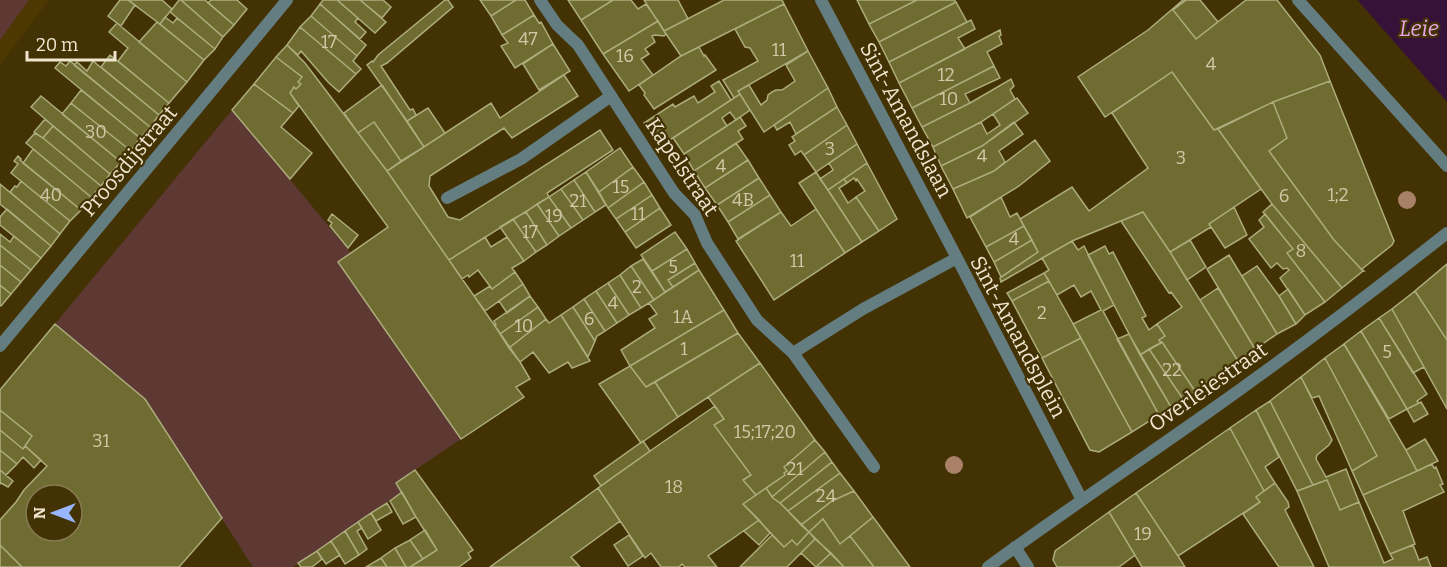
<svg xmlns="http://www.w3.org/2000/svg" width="1447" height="567" viewBox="0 0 1447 567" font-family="Bitter,serif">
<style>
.built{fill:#4c3800}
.green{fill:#5e3934}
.water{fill:#371238}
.building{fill:#6e6c30;stroke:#adac7d;stroke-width:1.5;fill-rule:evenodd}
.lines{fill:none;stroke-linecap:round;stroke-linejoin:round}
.service{stroke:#647d80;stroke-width:12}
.minor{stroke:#647d80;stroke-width:12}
.tree{fill:#a88168}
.labels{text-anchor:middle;stroke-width:4.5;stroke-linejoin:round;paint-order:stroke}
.number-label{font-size:18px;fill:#d0c8a7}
.street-label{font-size:21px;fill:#f0e6cf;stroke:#433204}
.water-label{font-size:22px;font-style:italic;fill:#e7a7e6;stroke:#433204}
</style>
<rect width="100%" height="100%" fill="#433204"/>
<path class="built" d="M0 0H49L0 65Z"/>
<path class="green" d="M0 0H29L0 40Z
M232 110 351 253 339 262 461 439 397 482 402 492 293 567H253L145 399 55 324Z"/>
<path class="water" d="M1358 0H1447V102L1360 3Z"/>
<path class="building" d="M120 0H128L135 5 121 26 108 16Z
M128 0H162L172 9 160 24Z
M179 0H181L223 37 215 49 170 12Z
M181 0H205L234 25 223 37Z
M211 0H237L247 9 234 25 208 3Z
M323 0H337L358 18 355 22 366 32 360 39 320 4Z
M337 0H360L386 22 375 33Z
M360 0H383L391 7 382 18Z
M445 0H448L453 7 387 63 381 66 410 110 413 109 416 115 407 121 367 65 372 61 373 62 378 55Z
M480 0H516L491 16Z
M516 0H525L534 15 502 35 491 16Z
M568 0H613L581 20Z
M613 0H631L638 9 646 4 658 21 603 54 581 20Z
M644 0H678L688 19 664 31Z
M724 0H782L784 4 681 56 664 31Z
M857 0H917L869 24Z
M917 0H954L956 2 879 42 869 24Z
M1183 0H1186L1173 10 1196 39 1246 0H1277L1320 55 1330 81 1273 102 1214 130 1172 72 1105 117 1078 77 1148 30Z
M1186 0H1200L1218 22 1196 39 1173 10Z
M956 2 967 22 889 62 879 42Z
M320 4 366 45 357 56 311 16Z
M784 4 808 51 738 91 740 94 734 98 723 80 758 61 750 48 745 47 735 29Z
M534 15 539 23 541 22 553 44 515 68 501 46 508 43 502 35Z
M311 16 357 56 353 61 361 69 356 74 300 27Z
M165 17 173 23 177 18 215 49 204 60 160 24Z
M971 20 975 29 958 38 965 49 899 83 889 62Z
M658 21 666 34 664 36 655 35 652 36 655 42 645 49 649 54 641 59 653 75 629 91 603 54Z
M157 22 204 60 187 82 139 42Z
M117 23 187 82 169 103 118 61 128 48 109 32Z
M300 27 356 74 339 92 328 82 301 51 298 55 287 45Z
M1000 30 1001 35 999 36 1002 44 987 52 994 66 912 108 899 83Z
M553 44 570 71 539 90 523 64Z
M287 45 305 63 387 171 520 362 530 379 516 387 524 397 461 439 338 262 388 227 290 93 294 87 296 89 301 84 298 82 302 77 276 57Z
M699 47 704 56 705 55 716 70 654 109 644 95 645 93 639 85 681 56Z
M808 51 828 88 764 132 738 91 749 85 761 105 767 100 768 95 772 92 776 90H782L795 81 786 65Z
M110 55 169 103 159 115 101 67Z
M276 57 302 77 298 82 301 84 296 89 294 87 290 93 299 106 293 113 254 84Z
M70 61 150 127 140 138 55 68 60 62 66 66Z
M93 61 159 115 150 127 74 65 77 62 87 71Z
M994 66 1000 78 965 94 970 103 922 127 912 108Z
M1172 72 1214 130 1218 129 1261 189 1209 224 1211 227 1170 252 1143 212 1072 241 1001 282 1000 278 1038 252 1020 219 1072 187 1089 211 1148 168 1112 113Z
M564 75 578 96 512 138 504 128 430 176 429 186 448 217 460 220 600 130 613 150 547 193 549 197 449 260 387 171 491 103 500 118Z
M1011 79 1014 86 1010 90 1015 99 981 122 933 147 922 127 970 103Z
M719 81 731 100 659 147 644 123 673 104 675 107 694 96 698 103 715 92 711 86Z
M1330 81 1394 241 1392 245 1362 269 1364 271H1363L1334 240 1269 151 1287 138 1273 102Z
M254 84 293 113 281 127 312 153 290 179 232 110Z
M382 85 424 147 401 161 374 122 358 133 344 113Z
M828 88 837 107 796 134 790 122 777 130 774 125Z
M81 90 140 138 131 151 71 103Z
M740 94 750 110 736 120 730 112 722 118 727 126 684 154 673 138Z
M41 96 121 162 110 174 31 107Z
M1017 98 1028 113 982 146 941 166 933 147 981 122 987 134 1000 125 993 114Z
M1273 102 1287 138 1269 151 1334 240 1363 271 1342 288 1272 204 1218 129Z
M71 103 131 151 121 162 62 114Z
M837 107 847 125 804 155 801 151 795 155 789 145 795 141 792 137Z
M428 108 445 133 424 147 407 121Z
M740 117 746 126 738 131 743 139 694 171 684 154Z
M45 119 53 126 43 138 34 132Z
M374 122 401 161 387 171 358 133Z
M1014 122 1023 134 999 151 1005 162 994 171 953 189 941 166 982 146Z
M847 125 857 144 816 172 804 155Z
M53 126 110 174 101 186 43 138Z
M35 133 43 138 101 186 91 197 26 143Z
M1035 140 1050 161 1019 186 967 218 953 189 994 171Z
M736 143 748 160 705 188 694 171Z
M857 144 867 163 828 190 820 179 833 170 829 163Z
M620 148 633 167 599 192 586 172Z
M33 149 91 197 81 210 23 163Z
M18 156 21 159 20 160 81 210 70 221 11 173 18 164 14 161Z
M748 160 759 178 717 205 705 188Z
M867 163 897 219 879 231 856 197 865 191 857 179 856 181 854 178 847 183 844 179Z
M633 167 644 182 608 208 599 192Z
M586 172 606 205 595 212 574 180Z
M816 172 862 242 845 253 799 183Z
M759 178 770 195 728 222 717 205Z
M844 179 847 183 839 188 848 203 856 197 879 231 862 242 828 190Z
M574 180 595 212 583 220 561 189Z
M21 181 70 221 60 234 10 192 15 186 17 187Z
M644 182 652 195 616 219 608 208Z
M0 184 60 234 51 246 0 204Z
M561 189 583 220 571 228 549 197Z
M652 195 660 208 625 232 616 219Z
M770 195 781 212 738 239 728 222Z
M549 197 571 228 559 236 537 204Z
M1001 197 1010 217 1017 213 1024 226 986 247 970 217Z
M537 204 559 236 547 245 526 212Z
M1272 204 1342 288 1325 302 1287 253 1293 249 1263 212Z
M1234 207 1247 235 1225 248 1209 224Z
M660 208 671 225 636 248 625 232Z
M7 209 51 246 41 258 0 225V217Z
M816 209 845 253 774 300 736 241 781 212 791 226Z
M526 212 547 245 536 252 513 219Z
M1143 212 1170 252 1238 361 1195 391 1162 342 1161 343 1159 340 1165 336 1157 324 1182 307 1171 292 1169 293 1121 221Z
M332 214 358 235 348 248 330 226 332 223 328 220Z
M1265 214 1293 249 1287 253 1325 302 1305 315 1280 278 1289 270 1287 268 1283 269 1277 263 1271 268 1249 239 1264 227 1259 220Z
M513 219 536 252 524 261 500 227Z
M1024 226 1032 240 994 262 986 247Z
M675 232 687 249 652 271 641 255Z
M0 234 10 242 14 236 41 258 31 270 0 245Z
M485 237 491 247 507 237 524 261 512 268 515 272 492 289 478 270 469 277 468 275 462 279 449 260Z
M1032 240 1038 252 1001 277 994 262Z
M1190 240 1206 267 1187 280 1170 252Z
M1072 241 1078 250 1084 246 1114 305 1103 311 1159 415 1132 432 1073 324 1101 310 1091 291 1081 297 1074 285 1057 295 1044 273 1049 270 1042 258Z
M0 245 31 270 21 282 0 265Z
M1105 246 1109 254 1113 252 1146 316 1142 318 1149 330 1157 324 1165 336 1159 340 1161 343 1140 355 1088 255Z
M687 249 695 263 668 280 673 287 665 292 652 271Z
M1229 255 1277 334 1255 349 1207 269Z
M643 259 665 292 654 300 631 266Z
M695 263 699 270 673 287 668 280Z
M1447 264V340L1415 291Z
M0 265 21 282 11 294 0 285Z
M631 266 654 300 641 308 620 275Z
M1257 266 1279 296 1296 324 1277 334 1242 276Z
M699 270 724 310 630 366 621 350 655 328 649 319 657 314 649 303Z
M515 272 523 284 485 311 474 296 490 286 492 289Z
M1044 273 1049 281 1012 301 1007 293Z
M620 275 641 308 629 315 608 283Z
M1049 281 1081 338 1042 358 1012 301Z
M608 283 629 315 617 323 596 291Z
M523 284 530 296 507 313 499 301Z
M0 285 11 294 1 306 0 305Z
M1218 288 1255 349 1238 361 1200 300Z
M1288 289 1305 315 1296 324 1279 296Z
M596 291 617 323 605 331 584 299Z
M1415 291 1447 340V409L1392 309Z
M530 296 538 307 500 334 495 326 496 325 494 321Z
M584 299 605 331 597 336 595 341 573 307Z
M538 307 546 319 509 348 500 334Z
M573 307 595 341 588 357 561 315Z
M1392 309 1424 367 1413 373 1379 318Z
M724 310 738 333 646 387 630 366Z
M561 315 590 361 572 368 568 362 549 373 533 352 520 362 509 348 546 319 549 323Z
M1379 318 1427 394 1417 401 1419 403 1407 409 1361 331Z
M55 324 145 399 222 518 179 567H22L0 545V520L16 502 24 490 47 466 25 446 32 436 0 410V390ZM36 495H72V531H36Z
M1361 331 1407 409 1389 419 1344 344Z
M738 333 760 363 678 417 655 382Z
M1129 334 1171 407 1159 415 1117 339Z
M1081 338 1132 432 1099 452 1090 450 1042 358Z
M1162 342 1195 391 1183 399 1149 349Z
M1344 344 1406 450 1417 471 1363 495 1352 471 1377 456 1325 358Z
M1149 349 1183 399 1171 407 1140 355Z
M1325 358 1377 456 1352 471 1319 396 1312 398 1301 377Z
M760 363 815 440 784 467 787 471 784 473 785 475 756 495 743 480 751 475 714 425 724 419 708 397Z
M630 366 646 387 655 382 678 417 641 443 599 384Z
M1301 377 1332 440 1329 445 1317 455 1316 459 1326 477 1346 469 1359 502 1340 510 1327 480 1313 485 1270 401Z
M1270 401 1313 485 1297 491 1256 410Z
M1421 402 1428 414 1414 422 1407 409Z
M715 406 724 419 714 425 751 475 743 480 756 495 743 504 759 520 708 556 717 567H685L682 564 679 567H661L651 553 645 558 598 488 650 451Z
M0 410 32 436 23 449 0 430Z
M1256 410 1279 457 1265 467 1275 483 1264 491 1230 428Z
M1230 428 1264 491 1256 497 1260 502 1178 556 1136 493Z
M0 430 23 449 25 446 41 460 34 468 23 457 17 464 0 450Z
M1425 439 1438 461 1417 471 1406 450Z
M815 440 825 452 772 497 766 488 785 475 784 473 787 471 784 467Z
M643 441 650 451 601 486 594 476Z
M0 450 17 464 6 475 0 470Z
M825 452 832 462 780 503 773 498 772 497Z
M832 462 840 473 788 511 780 503Z
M1432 464 1434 468 1436 467 1443 484 1440 485 1444 492 1403 511 1415 544 1390 554 1363 495 1417 471Z
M0 470 13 481 8 487 1 483 0 484Z
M415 470 473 550 468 553 471 558 459 567H410L437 550 416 517 396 483Z
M840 473 854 491 832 501 801 525 788 511Z
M1327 480 1340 510 1359 502 1384 563 1393 559 1390 554 1413 545 1419 560 1427 557 1431 567H1329L1297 491Z
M1275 483 1288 502 1289 507 1285 510 1314 567H1279L1243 514 1260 502 1256 497Z
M598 488 620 521 571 557 580 567H490Z
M766 488 773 498 780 503 809 532 797 545 792 540 784 547 743 504Z
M854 491 873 517 840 544 823 519 809 532 801 525 832 501Z
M402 492 416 517 403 524 390 501Z
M1136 493 1178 556 1185 567H1142L1109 512Z
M387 503 392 512 376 521 371 513Z
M1109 512 1135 555 1119 567H1057L1053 560 1055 551Z
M371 513 381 530 368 539 358 522Z
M873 517 910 567H874L850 536Z
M823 519 840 544 850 536 874 567H844L809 532Z
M759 520 770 533 759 545 744 531Z
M358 522 362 528 357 531 367 549 359 555 345 531Z
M425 530 437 550 423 559 410 540Z
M345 531 359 555 345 564 331 541Z
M809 532 815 539 787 567H740L772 535 784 547 792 540 797 545Z
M629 535 643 556 628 566 614 545Z
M815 539 831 553 816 567 801 553Z
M410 540 423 559 410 567H406L395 548Z
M331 541 340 555 326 564 317 551Z
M0 545 22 567H0Z
M395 548 406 567H387L381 558Z
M317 551 322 559 312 567H301L298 563Z
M831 553 844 567H816Z
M381 558 387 567H366Z"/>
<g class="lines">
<path class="service" d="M447 198 521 159 611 96"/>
<path class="minor" d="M540 0 557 25 578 45 674 193 695 215 707 243 757 320 793 353
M821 0 957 258 1082 500
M1298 0 1447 166
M0 346 287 0
M874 467 793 353 863 309 957 258
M1015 547 1028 567
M988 567C1058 516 1129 468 1200 418 1284 359 1366 297 1447 233"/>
</g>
<g class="tree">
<circle cx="1407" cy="200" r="9"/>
<circle cx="954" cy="465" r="9"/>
</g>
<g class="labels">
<g class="number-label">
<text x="528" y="45">47</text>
<text x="329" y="48">17</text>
<text x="779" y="56">11</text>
<text x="625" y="62">16</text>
<text x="1211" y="70">4</text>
<text x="946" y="81">12</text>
<text x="949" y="105">10</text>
<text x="96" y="138">30</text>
<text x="830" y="155">3</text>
<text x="982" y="162">4</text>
<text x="1181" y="164">3</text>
<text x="721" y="172">4</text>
<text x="621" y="193">15</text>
<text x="51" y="201">40</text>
<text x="1338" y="201">1;2</text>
<text x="1284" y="202">6</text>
<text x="743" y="206">4B</text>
<text x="578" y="207">21</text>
<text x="638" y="220">11</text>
<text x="554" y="222">19</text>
<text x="530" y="238">17</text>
<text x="1014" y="245">4</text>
<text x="1301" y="257">8</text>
<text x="797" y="267">11</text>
<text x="673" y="273">5</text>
<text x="637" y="293">2</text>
<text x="613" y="309">4</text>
<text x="1042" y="319">2</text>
<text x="683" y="323">1A</text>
<text x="589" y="325">6</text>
<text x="524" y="332">10</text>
<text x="684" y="355">1</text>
<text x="1387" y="358">5</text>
<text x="1172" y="376">22</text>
<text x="765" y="438">15;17;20</text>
<text x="101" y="447">31</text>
<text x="795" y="475">21</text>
<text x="674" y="493">18</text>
<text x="826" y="502">24</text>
<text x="1143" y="540">19</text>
</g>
<g class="street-label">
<text transform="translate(906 120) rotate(62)" y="7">Sint-Amandslaan</text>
<text transform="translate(129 161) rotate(-50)" y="7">Proosdijstraat</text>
<text transform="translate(682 167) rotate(56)" y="7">Kapelstraat</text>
<text transform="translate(1018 337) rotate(62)" y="7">Sint-Amandsplein</text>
<text transform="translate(1208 387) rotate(-35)" y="7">Overleiestraat</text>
</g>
<g class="water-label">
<text x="1419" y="36">Leie</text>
</g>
</g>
<g transform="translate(54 513) rotate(270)"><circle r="28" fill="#433204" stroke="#887a55" stroke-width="1.5"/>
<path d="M0-4.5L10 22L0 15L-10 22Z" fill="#98b5fd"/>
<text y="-9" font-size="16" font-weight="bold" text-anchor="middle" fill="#f0e6cf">N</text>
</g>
<path d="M27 51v9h88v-9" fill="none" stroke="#f0e6cf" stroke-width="3"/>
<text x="36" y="51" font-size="18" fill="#f0e6cf" stroke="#433204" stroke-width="4.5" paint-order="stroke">20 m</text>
</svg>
